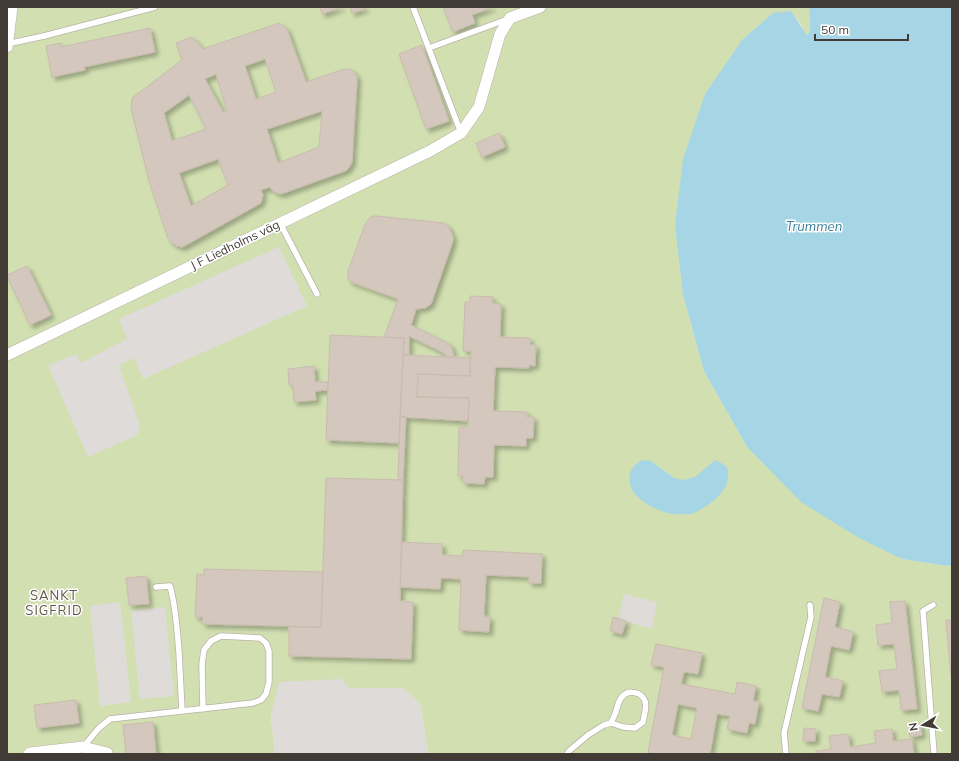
<svg xmlns="http://www.w3.org/2000/svg" width="959" height="761" viewBox="0 0 959 761" font-family="Mulish,sans-serif">
<style>
.green{fill:#d2e0b1}
.parking{fill:#dedbd9}
.water{fill:#a6d6e6}
.building{fill:#d3c7be;stroke:#cabbaf;fill-rule:evenodd;filter:url(#shadow)}
.lines{fill:none;stroke-linecap:round;stroke-linejoin:round}
.service-casing{stroke:#bab1a8;stroke-width:7}
.minor-casing{stroke:#bab1a8;stroke-width:12}
.service{stroke:#fff;stroke-width:5.5}
.minor{stroke:#fff;stroke-width:11}
.labels{text-anchor:middle;stroke-width:3;stroke-linejoin:round;paint-order:stroke}
.street-label{font-size:12px;fill:#413a35;stroke:#fff}
.water-label{font-size:13px;font-style:italic;fill:#397e98;stroke:#fff}
.neighbourhood-label{font-size:13px;letter-spacing:1px;fill:#63574d;stroke:#fff}
</style>
<defs>
<filter id="shadow"><feDropShadow dx="3.5" dy="3.5" stdDeviation="2" flood-color="#0004"/></filter>
</defs>
<rect width="100%" height="100%" fill="#f0eae4"/>
<path class="green" d="M7 7H809L810 32 806 35 802 26 791 11 683 295 704 371 747 447 902 559 947 566 952 565V754H428L420 703 402 688H349L271 716 275 754H7Z"/>
<path class="parking" d="M279 247 307 306 143 379 134 358 119 365 140 426 137 435 88 457 48 365 76 354 81 363 127 339 119 319Z
M624 594 657 602 652 629 618 619Z
M120 602 131 702 100 706 90 606Z
M165 607 174 696 140 699 131 611Z
M342 679 349 688H402L420 703 428 754H275L271 716 279 682Z"/>
<path class="water" d="M809 7H952V565L947 566 902 559 859 538 801 502 747 447 704 371 683 295 675 225 683 159 705 94 742 40 773 13 791 11 807 35 810 32Z
M642 460 651 461 674 478 683 480 695 477 715 460C719 462 725 464 727 468 728 469 728 474 728 474 731 491 705 509 691 514 688 515 685 514 682 514 677 514 671 514 667 513 660 511 653 508 647 504 640 499 632 494 630 484 627 473 633 465 642 460Z"/>
<path class="building" d="M320 7H342L322 14Z
M350 7H365V9L352 13Z
M443 7H493L472 15 475 23 453 32Z
M279 23 287 29 306 82 344 69H350L354 72 357 77V82L352 162 350 166 348 169 345 171 281 194 274 192 270 187 261 190 263 195 261 203 188 244 182 247 177 246 172 243 168 238 149 181 131 108 132 98 182 60 176 43 192 37 203 49ZM265 59 276 92 256 99 245 66ZM216 74 227 111 223 112 205 79ZM189 95 206 129 172 141 164 113ZM322 111 319 147 278 163 267 129ZM218 159 228 185 191 206 179 173Z
M150 28 155 52 84 67 85 70 52 77 46 46 61 43V47Z
M422 45 449 121 426 129 399 54Z
M499 133 505 147 482 157 476 143Z
M372 216H377L444 223 449 227 453 237V241L431 304 425 308 416 309 411 325 451 345 454 357H447L442 352 409 336V355H403L404 338 384 337 398 299 351 282 348 279V271L366 222Z
M27 266 51 315 30 325 7 276V275Z
M470 296 493 297 492 303 501 304 500 337 530 338V345H536L535 366 529 365V368L495 367 493 411 527 412V417H534L533 438H526V446L494 445 493 477H485L484 484 463 483V476H458L459 427H468L469 398 417 397 418 374 470 376 471 351H463L465 302H470Z
M330 335 404 338 399 443 326 440Z
M403 355 470 358V376L418 374 417 397 469 398 468 421 400 417Z
M314 366 315 382H328V390L315 391 316 400 294 402 293 385H289L288 369Z
M400 417H406L403 480H398Z
M326 478 403 480 400 601 413 602 411 659 289 656V627H321Z
M402 542 442 544V555L463 556V550L542 554 541 583H529V577L486 575 484 616 490 617 489 632 459 630 461 579 441 578 440 589 400 587Z
M204 569 323 572 321 627 202 624 203 617H195L197 574 204 575Z
M146 576 149 604 129 605 126 578Z
M824 598 840 602 835 627 853 632 849 650 831 646 825 677 843 681 839 697 822 694 818 711 802 708Z
M905 601 917 709 901 710 899 690 882 692 879 671 897 669 894 644 878 645 876 625 892 623 890 602Z
M613 617 626 621 622 634 610 631Z
M946 620H952V676H951Z
M656 644 702 653 698 674 684 672 681 684 735 694 737 682 756 686 753 701 759 702 755 724 749 723 747 733 727 729 730 716 717 714 710 754H656L648 752 664 667 651 665ZM678 704 697 708 691 739 672 735Z
M76 700 79 723 37 728 34 705Z
M153 722 156 754H126L123 725Z
M920 723 922 735 910 737 908 725Z
M804 728 816 729 815 741H803Z
M892 729 893 741 912 739 914 754H816V751L831 749 829 736 848 734 850 747 876 743 874 731Z"/>
<g class="lines">
<defs>
<path id="service" d="M413 7 461 133
M7 44 44 36 155 7
M429 48 508 19
M280 223 317 294
M156 587 170 586C176 607 177 630 179 652 180 671 181 691 182 711
M933 605 923 611 934 754
M83 747 99 728 110 719 253 703 261 700 266 694 269 682V651L266 643 260 638 221 636 211 641 204 650 202 664 203 709
M567 754 569 751 588 735 604 725 611 723 623 727 635 728 643 722C644 715 647 708 645 701 642 692 628 689 622 697 617 702 618 708 615 714 614 717 612 720 611 723
M786 754 784 733 811 617 810 605"/>
<path id="minor" d="M7 47 12 7
M7 355 430 151 461 133 479 107 500 34 510 18 540 7
M29 754 30 753 83 747 107 753V754"/>
</defs>
<use href="#service" class="service-casing"/>
<use href="#minor" class="minor-casing"/>
<use href="#service" class="service"/>
<use href="#minor" class="minor"/>
</g>
<g class="labels">
<g class="street-label">
<text transform="translate(235 245) rotate(-26)" y="4">J F Liedholms väg</text>
</g>
<g class="water-label">
<text x="814" y="231">Trummen</text>
</g>
<g class="neighbourhood-label">
<text x="54" y="600">SANKT<tspan x="54" dy="15">SIGFRID</tspan></text>
</g>
</g>
<rect width="959" height="761" fill="none" stroke="#413a35" stroke-width="16"/>
<g transform="translate(923 725) rotate(260)" stroke="#ffffff" stroke-width="3" paint-order="stroke">
<path d="M0-3L7 15L0 10L-7 15Z" fill="#413a35"/>
<text y="-6" font-size="11" font-weight="bold" text-anchor="middle" fill="#413a35">N</text>
</g>
<path d="M815 34v6h93v-6" fill="none" stroke="#413a35" stroke-width="2"/>
<text x="821" y="34" font-size="12" fill="#413a35" stroke="#ffffff" stroke-width="3" paint-order="stroke">50 m</text>
</svg>
